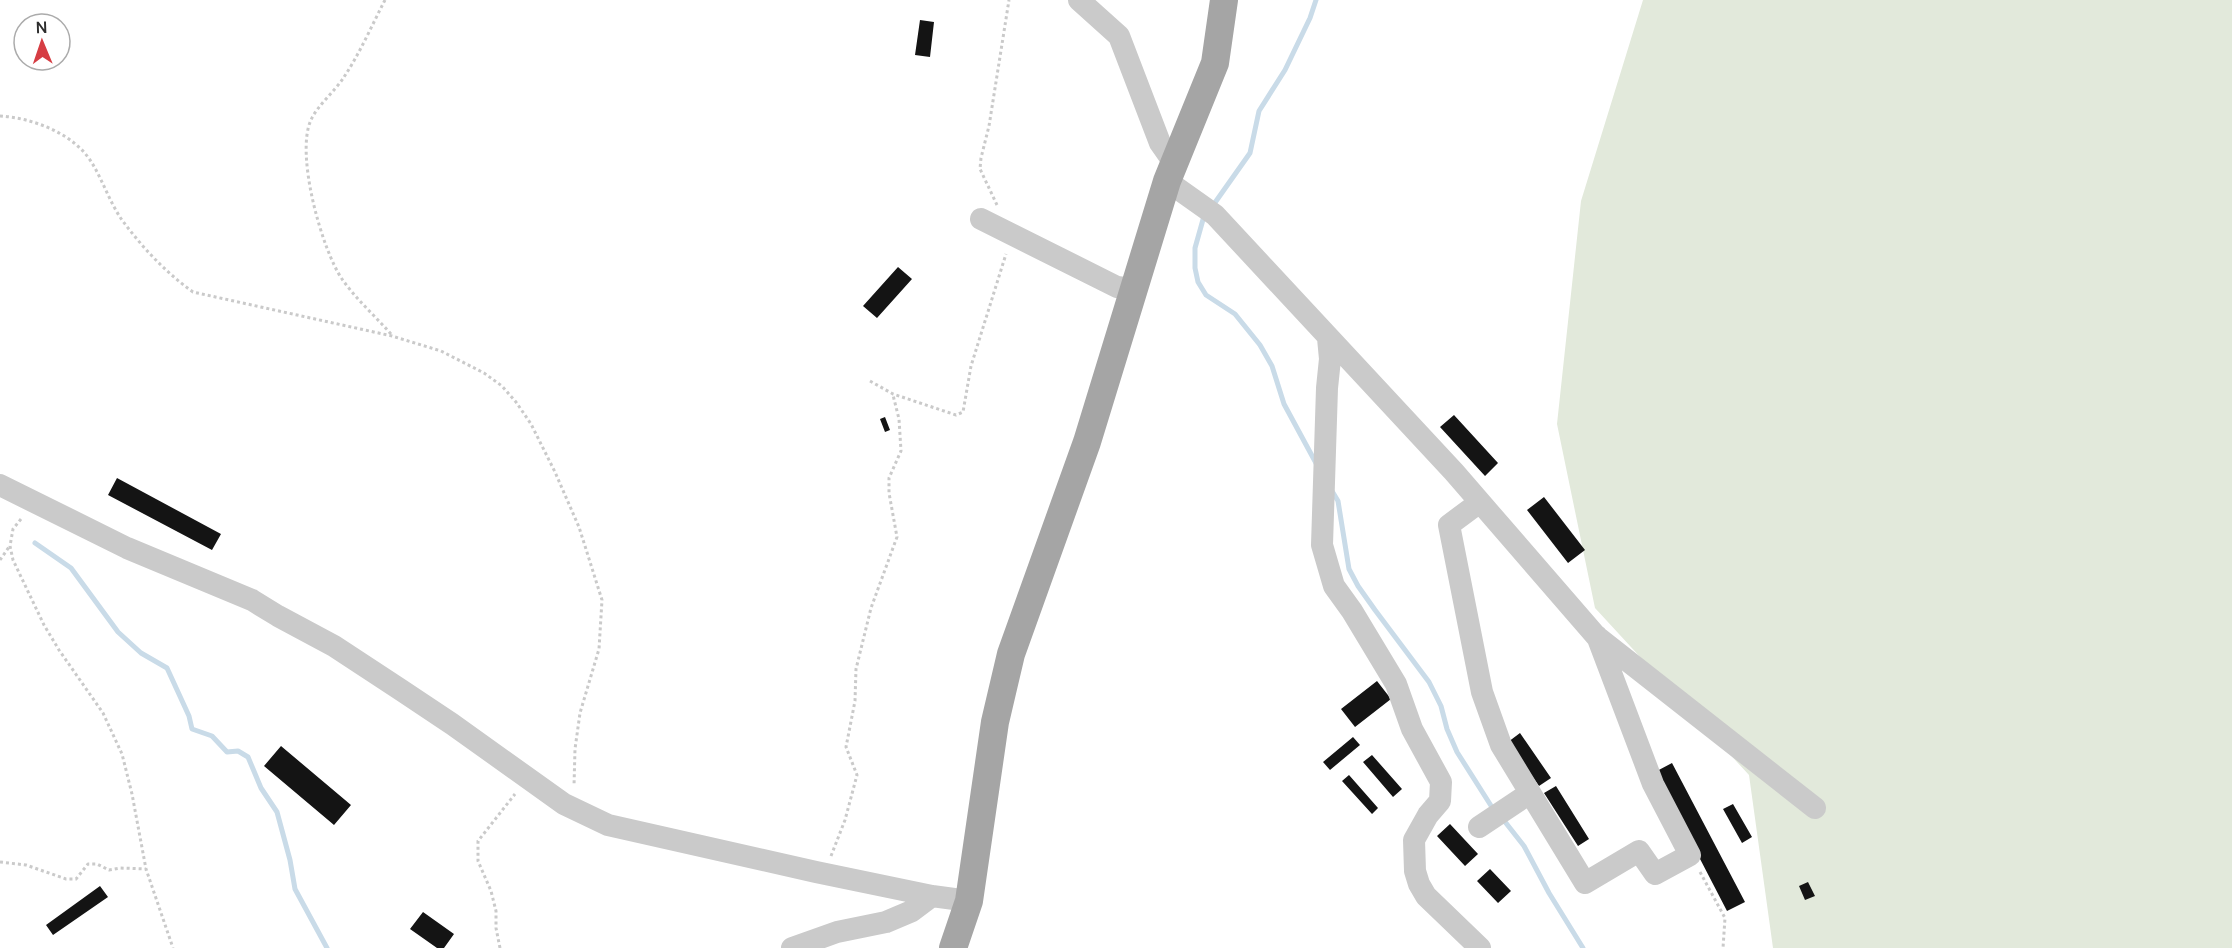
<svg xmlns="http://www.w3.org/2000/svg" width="2232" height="948" viewBox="0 0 2232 948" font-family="Manrope,sans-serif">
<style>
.green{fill:#e2e9db}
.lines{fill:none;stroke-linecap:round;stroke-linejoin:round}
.stream{stroke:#c9dbe8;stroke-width:5}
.building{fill:#141414}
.path{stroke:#cacaca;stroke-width:3;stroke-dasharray:3 3;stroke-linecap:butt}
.minor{stroke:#cacaca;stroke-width:22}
.major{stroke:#a5a5a5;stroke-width:28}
</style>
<rect width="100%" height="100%" fill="#fff"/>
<path class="green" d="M1643 0H2232V948H1773L1749 775 1595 608 1557 424 1581 201Z"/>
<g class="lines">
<path class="stream" d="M1214 204 1250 153 1259 111 1285 70 1310 18 1316 0
M1204 216 1195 248V268L1198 282 1206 295 1235 314 1260 345 1272 366 1284 404 1317 465
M1332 491 1338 501 1349 569 1358 586 1375 610 1429 682 1441 706 1447 729 1457 752 1495 812
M35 543 71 568 118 632 141 653 167 668 189 716 192 729 212 736 227 752 238 751 248 757 261 788 277 812 290 860 295 889 327 948
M1502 818 1524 846 1549 893 1583 948"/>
</g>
<path class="building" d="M920 20 934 22 930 57 915 55Z
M898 267 912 279 877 318 863 306Z
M1454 415 1498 463 1485 476 1440 427Z
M885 417 890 430 885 432 880 419Z
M117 478 221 534 212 550 108 495Z
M1544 497 1585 550 1568 563 1527 510Z
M1377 681 1391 699 1355 727 1341 709Z
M1520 733 1551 778 1539 786 1508 742Z
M1353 737 1360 745 1330 770 1323 762Z
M281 746 351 805 334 825 264 766Z
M1372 755 1402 789 1393 797 1363 762Z
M1672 763 1745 902 1727 911 1655 772Z
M1349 775 1378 808 1372 814 1342 781Z
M1556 786 1589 839 1578 846 1544 793Z
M1733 804 1752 837 1742 843 1723 809Z
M1450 824 1478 854 1465 866 1437 836Z
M1490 869 1511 891 1498 903 1477 881Z
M1808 882 1815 896 1805 900 1799 886Z
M100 886 108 897 53 935 46 925Z
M423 912 454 934 444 948H437L410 929Z"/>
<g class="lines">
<path class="path" d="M385 0C372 25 360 53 344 77 335 91 317 106 311 120 295 154 322 250 342 279 356 299 375 316 391 334
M0 116C32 118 74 133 92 163 103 181 110 203 122 220 142 247 165 272 193 292L392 336 441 351 484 373 502 386 516 402 531 424 555 472 579 527 602 600 599 649 580 713 575 749 574 786
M997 205 980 169 981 158 989 126 1009 0
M870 381 893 394 956 415 963 412 971 366 1006 254
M21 519 13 529 10 546 13 560 44 625 59 650 103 713 122 754 132 794 146 869 173 948
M0 560 9 547
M831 856 845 820 857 775 846 747 855 701 856 669 871 608 897 537 889 493V478L901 451 899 419 893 395
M0 862 26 865 66 879H76L88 864H97L109 870 120 868 146 869
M1700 872 1725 918 1723 948
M500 948 496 928V911L491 891 478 861V841L515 794"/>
<path class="minor" d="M1079 0 1119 36 1160 143 1174 163
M1167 181 1215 215 1454 472 1596 636 1815 808
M981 219 1117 287 1132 289
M1328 338 1330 359 1327 388 1322 545 1334 586 1352 611 1396 684 1412 729 1441 782 1440 801 1428 815 1414 840 1415 871 1419 884 1426 896 1480 948
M0 485 127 548 252 600 278 616 334 646 401 690 452 724 564 804 608 825 816 872 932 896 969 901
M1480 502 1449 525 1482 692 1501 745 1585 883 1639 851 1655 874 1690 855 1653 784 1597 636
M1479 827 1530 793
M792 948 837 932 886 922 912 911 932 896"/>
<path class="major" d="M953 948 969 901 995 722 1011 654 1087 442 1167 181 1215 63 1224 0"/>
</g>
<g transform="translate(42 42) rotate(358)"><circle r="28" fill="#ffffff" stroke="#ababab" stroke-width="1.5"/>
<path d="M0-4.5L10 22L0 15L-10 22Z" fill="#d63d43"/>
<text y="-9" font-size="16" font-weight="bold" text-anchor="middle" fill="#2d2d2d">N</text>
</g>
</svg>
